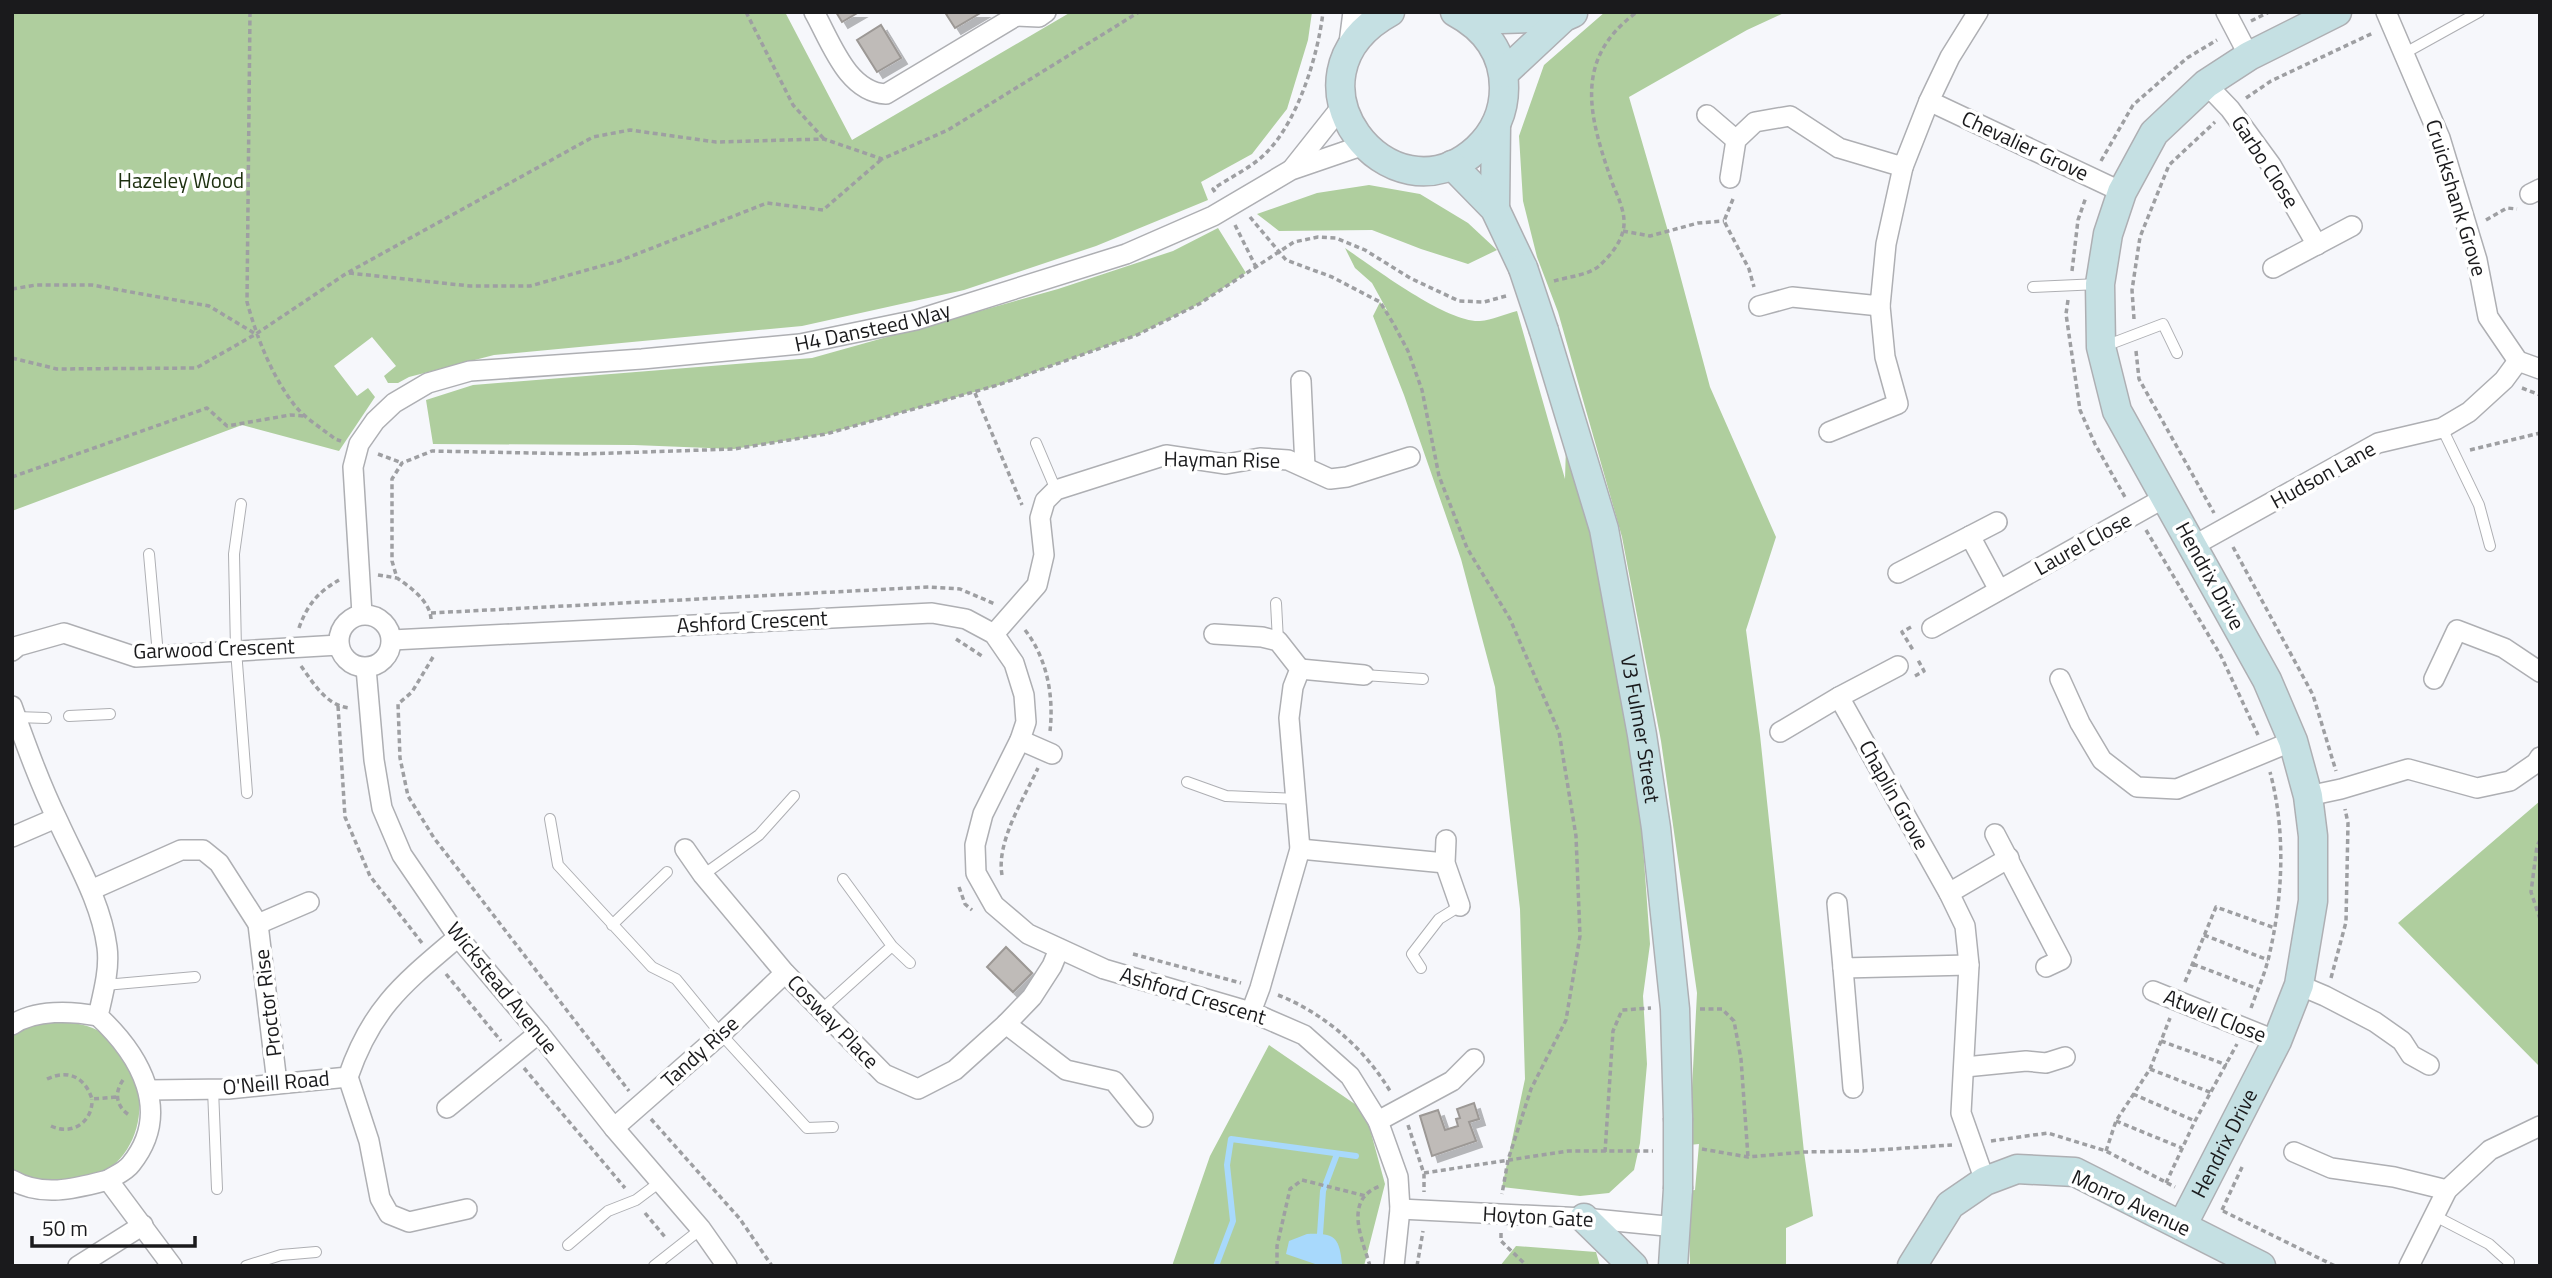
<svg xmlns="http://www.w3.org/2000/svg" width="2552" height="1278" viewBox="0 0 2552 1278" font-family="'Titillium Web',sans-serif">
<style>
.green{fill:#afce9e}
.water{fill:#a8d9fc}
.lines{fill:none;stroke-linecap:round;stroke-linejoin:round}
.stream{stroke:#a8d9fc;stroke-width:6}
.building{fill:#bfbbb8;stroke:#9c9895;stroke-width:2;filter:url(#shadow)}
.lane-casing{stroke:#aeafb3;stroke-width:12}
.street-casing{stroke:#aeafb3;stroke-width:22}
.secondary-casing{stroke:#aeafb3;stroke-width:31}
.path{stroke:#9e9fa2;stroke-width:3.5;stroke-dasharray:5 3.5;stroke-linecap:butt}
.lane{stroke:#fff;stroke-width:10}
.street{stroke:#fff;stroke-width:19}
.secondary{stroke:#c5e0e3;stroke-width:28}
.secondary-bridge-casing{stroke:#aeafb3;stroke-width:31;stroke-linecap:butt}
.secondary-bridge{stroke:#c5e0e3;stroke-width:28}
.labels{text-anchor:middle;stroke-width:7;stroke-linejoin:round;paint-order:stroke}
.street-label{font-size:21px;fill:#1a1a1c;stroke:#fff}
.park-label{font-size:21px;fill:#1d300f;stroke:#fff}
</style>
<defs>
<filter id="shadow"><feDropShadow dx="6" dy="6" stdDeviation="0" flood-color="#0004"/></filter>
</defs>
<rect width="100%" height="100%" fill="#f6f7fb"/>
<path class="green" d="M12 12H785L852 140 1071 12H1312L1308 40 1287 109 1252 154 1201 182 1208 200 1096 246 964 290 802 326 494 355 409 377 398 383H388L384 376 396 366 372 337 334 366 357 396 368 388 375 397 339 451 242 425 12 511Z
M1605 12H1786L1747 30 1629 97 1672 245 1710 387 1776 537 1746 630 1760 735 1804 1152 1813 1216 1786 1228V1266H1690L1688 1191 1695 1190 1699 1144 1689 1145 1697 993 1661 741 1622 537 1558 312 1537 257 1523 201 1519 136 1544 65Z
M1369 185 1420 194 1468 223 1497 250 1468 264 1421 249 1372 230 1279 231 1257 214 1317 193Z
M1218 228 1246 273 1199 304 1137 335 999 385 826 434 734 449 634 445 433 444 426 400 473 385 812 358 1058 289 1173 251Z
M1345 248C1373 267 1447 323 1480 321 1492 320 1505 314 1517 311L1565 479 1566 446 1591 526 1638 777 1650 944 1643 996 1647 1064 1640 1143 1634 1170 1609 1193 1580 1196 1502 1187 1525 1079 1520 909 1495 687 1461 559 1404 395 1373 316 1380 302 1388 312 1372 283 1355 268Z
M2540 801V1067L2398 923Z
M47 1021C66 1022 82 1022 99 1031 111 1037 117 1047 125 1058 153 1097 140 1162 90 1178 83 1180 75 1180 68 1181 47 1184 31 1181 12 1169V1035L21 1030Z
M1269 1045 1365 1111 1385 1184 1364 1266H1172L1210 1156Z
M1516 1246 1596 1252 1600 1266H1500Z"/>
<path class="water" d="M1307 1234C1335 1233 1339 1237 1342 1264L1321 1266 1286 1254 1289 1241Z"/>
<g class="lines">
<path class="stream" d="M1320 1234 1323 1191 1337 1154
M1216 1266 1233 1221 1227 1165 1231 1139 1356 1156"/>
</g>
<path class="building" d="M836 12H859L842 22Z
M950 12H982L955 28 946 14Z
M881 25 901 58 877 72 857 40Z
M1006 947 1032 973 1013 992 987 967Z
M1474 1103 1479 1119 1469 1122 1476 1141 1432 1156 1420 1116 1438 1110 1445 1130 1458 1126 1456 1119 1460 1118 1457 1109Z"/>
<g class="lines">
<defs>
<path id="lane" d="M2405 53 2479 12
M2033 287 2099 284
M2105 346 2163 324 2177 353
M2442 428 2479 505 2490 546
M1036 443 1056 490
M241 504 234 554 236 650 247 793
M149 554 158 655
M1276 603 1278 641
M1364 675 1423 679
M69 716 110 714
M16 717 46 718
M1187 782 1226 796 1297 799
M550 819 558 865 652 967 676 979 721 1034 807 1128 833 1127
M703 875 759 835 794 796
M843 879 892 946 910 963
M612 925 667 872
M1421 968 1412 954 1439 919 1460 906
M105 985 195 977
M821 1010 892 946
M213 1089 217 1189
M2435 1216 2489 1244 2509 1262
M568 1245 608 1211 636 1200 660 1182
M246 1266 281 1255 316 1252
M654 1266 701 1229"/>
<g id="street">
<path d="M814 12C831 42 847 92 886 94L1016 16"/>
<path d="M1014 12 1016 16 1039 17 1046 12"/>
<path d="M1978 12 1950 57 1929 101 2122 192"/>
<path d="M2226 12 2249 56"/>
<path d="M2386 12 2440 138 2477 260 2488 317 2518 361 2540 369"/>
<path d="M1348 51 1353 12"/>
<path d="M2206 84 2230 109 2271 165 2317 245"/>
<path d="M1707 115 1736 140"/>
<path d="M1292 169 1342 106"/>
<path d="M1730 178 1736 140 1755 122 1790 116 1839 148 1903 167 1929 101"/>
<path d="M2530 194 2540 189"/>
<path d="M2273 268 2352 226"/>
<path d="M1759 306 1792 297 1880 306 1886 244 1903 167"/>
<path d="M1301 381 1305 467"/>
<path d="M1829 432 1898 404 1885 357 1880 306"/>
<path d="M1970 536 1997 522"/>
<path d="M2193 546 2378 443 2442 428 2469 412 2504 380 2518 361"/>
<path d="M1898 573 1970 536 1999 590"/>
<path id="s1" d="M362 614 353 467 359 444 375 421 394 403 428 383 470 371 642 359 800 344 916 320 1126 254 1213 216 1291 170 1364 145"/>
<circle cx="365" cy="641" r="26"/>
<path d="M1932 628 2166 497"/>
<path d="M994 634 1037 585 1044 555 1040 518 1045 501 1056 490 1166 455 1226 464 1260 458 1288 460 1330 479 1347 477 1410 457"/>
<path d="M1214 634 1262 637 1278 641 1300 669 1293 687 1289 718 1300 849 1260 988 1251 1012"/>
<path d="M392 640 932 613 966 619 994 634 1014 663 1024 695 1026 722 1020 740 983 814 975 845 976 873 994 905 1028 934 1104 969 1251 1012 1304 1035 1350 1076 1378 1121 1398 1177 1400 1209 1394 1266"/>
<path d="M12 651 18 646 64 633 136 657 339 645"/>
<path d="M1898 666 1839 697 1949 893 1965 926 1969 965 1961 1113 1985 1181"/>
<path d="M366 668 374 760 382 808 402 855 458 937 539 1033 614 1128 701 1229 727 1266"/>
<path d="M1300 669 1364 675"/>
<path d="M2060 679 2080 723 2102 760 2137 787 2177 789 2293 741"/>
<path d="M2434 679 2457 630 2504 648 2540 672"/>
<path d="M12 706C26 745 40 784 58 821 76 861 101 902 107 947 110 969 103 994 98 1016 140 1055 173 1112 131 1164 126 1171 116 1175 108 1180L172 1266"/>
<path d="M1780 732 1839 697"/>
<path d="M1020 740 1052 754"/>
<path d="M2308 796 2341 789 2408 769 2477 788 2510 781 2536 763 2540 757"/>
<path d="M1995 834 2061 960 2046 967"/>
<path d="M12 837 56 818"/>
<path d="M1446 840 1445 863 1460 906"/>
<path d="M685 849 703 875 785 973 884 1074 918 1089 955 1070 1006 1024 1032 997 1052 966 1059 949"/>
<path d="M1300 849 1445 863"/>
<path d="M91 890 181 850H203L219 863 258 924 277 1083"/>
<path d="M1949 893 2009 858"/>
<path d="M1837 903 1843 968 1969 965"/>
<path d="M258 924 309 902"/>
<path d="M1843 968 1853 1088"/>
<path d="M2299 985 2325 996 2375 1022 2402 1041 2411 1055 2429 1065"/>
<path d="M2153 991 2277 1041"/>
<path d="M1006 1024 1066 1070 1114 1081 1143 1117"/>
<path d="M12 1025C35 1009 72 1011 98 1016"/>
<path d="M1965 1067 2026 1061 2046 1063 2065 1057"/>
<path d="M348 1077 369 1141 380 1198 389 1214 409 1222 467 1209"/>
<path d="M149 1090 228 1089 348 1077C372 1007 404 983 458 937"/>
<path d="M447 1108 539 1033"/>
<path d="M1378 1121 1452 1081 1474 1059"/>
<path d="M614 1128 721 1034 785 973"/>
<path d="M2294 1152 2331 1168 2394 1177 2447 1190"/>
<path d="M12 1180C43 1198 77 1188 108 1180"/>
<path d="M1400 1209 1584 1218 1676 1227"/>
<path d="M78 1266 143 1225"/>
<path d="M2409 1266 2447 1190 2490 1150 2540 1126"/>
</g>
<g id="secondary">
<path d="M1390 12C1272 77 1390 228 1477 149 1494 133 1504 112 1504 88 1504 53 1485 28 1455 12"/>
<path d="M1470 20 1564 17"/>
<path d="M1504 73 1564 17 1573 13"/>
<path d="M1452 165 1495 209 1523 268"/>
<path d="M1495 209 1496 125"/>
<path id="s2" d="M1544 331 1604 529 1642 735 1656 828 1675 1009 1678 1118"/>
<path d="M1584 1218 1633 1266"/>
<path id="s3" d="M2182 1226 2277 1041 2299 985 2313 901V836L2308 796 2293 741 2267 680 2117 411 2101 347 2100 284 2108 234 2122 192 2154 133 2206 84 2249 56 2337 12"/>
<path d="M1673 1266 1678 1189"/>
<path d="M1912 1266 1950 1205 1985 1181 2017 1169 2075 1172 2261 1266"/>
</g>
</defs>
<use href="#lane" class="lane-casing"/>
<use href="#street" class="street-casing"/>
<use href="#secondary" class="secondary-casing"/>
<path class="path" d="M250 12 247 302C257 338 272 377 296 407 306 419 323 429 335 439L341 441
M746 12 793 105 824 139
M2251 21 2269 12
M2246 98 2271 81 2373 33
M2101 161 2133 105 2187 58 2217 40
M1215 192 1213 189C1229 178 1254 166 1267 152 1298 120 1318 56 1323 12
M1733 199 1724 221 1749 269 1754 287
M1250 217 1286 260 1332 277 1380 302 1393 323 1408 351 1422 390 1439 476 1467 548 1510 619 1559 732 1576 836 1580 936 1566 1020 1531 1089 1508 1160 1502 1194
M2486 220 2507 208 2517 209
M1235 225 1256 267
M1623 231 1650 236 1698 223 1724 221
M2072 271 2078 220 2086 197
M349 273 470 286H530L619 261 767 203 823 210 882 159
M1554 281C1567 277 1589 275 1599 266 1609 257 1620 244 1623 231 1627 216 1619 199 1613 185 1590 119 1571 60 1637 12
M12 289 36 285H92L142 294 209 306 254 333
M2068 300 2066 314 2080 410 2095 444 2125 497
M2134 319 2132 290 2140 237 2169 165 2215 122
M2136 351 2139 379 2214 513
M12 358 57 369 196 368 256 334 347 273 593 137 630 130 716 142 824 139 882 159 948 130 1139 12
M2522 388 2540 395
M975 393 1022 505
M2470 450 2540 433
M378 454 402 463
M12 477 207 408 227 426 290 415 305 416
M2146 530 2221 656 2258 735
M2233 547 2313 695 2336 771
M378 575 397 578
M431 613 929 587 960 589 995 604
M431 619C430 601 410 587 397 578L392 561V479L402 463 432 451 584 454 734 449 826 434 998 385 1137 335 1199 304 1294 242 1318 237 1336 238 1365 250 1410 278 1459 301 1484 302 1506 296
M1911 627 1902 632 1913 650
M299 628C307 605 318 592 339 580
M1025 630C1047 658 1054 696 1050 731
M956 639 982 656
M433 657 412 692 398 704 400 758 408 796 434 838 629 1091
M301 666C314 684 326 705 349 708
M1915 676 1924 671 1918 660
M338 706 345 817 370 876 422 943
M2540 840 2537 846 2531 892 2540 919
M1002 875C996 842 1024 798 1038 768
M959 887 965 904 972 910
M2204 935 2268 960
M1133 954 1241 983
M2193 964 2258 989
M446 974 501 1041
M2331 978 2346 922 2348 823 2345 809
M2185 982 2216 907 2275 928
M1278 995C1324 1013 1365 1049 1390 1091
M2251 1008C2257 991 2265 974 2269 956 2283 897 2286 831 2270 772
M1700 1009H1722L1734 1021 1741 1059 1748 1157
M2161 1041 2227 1065
M524 1068 625 1188
M2150 1069 2212 1093
M47 1079C68 1069 85 1077 92 1099L117 1097
M123 1080C114 1093 116 1106 129 1115
M2133 1094 2195 1121
M651 1119 740 1219 772 1266
M2116 1121 2182 1148
M1408 1125 1424 1174V1192
M51 1126C72 1136 93 1122 92 1099
M1991 1141 2048 1133 2106 1151 2175 1187
M1702 1149 1748 1157 1804 1152 1861 1151 1952 1145
M2106 1151 2116 1121 2150 1069 2170 1018
M1605 1152 1613 1031 1622 1010 1651 1008
M1424 1173 1568 1151H1653
M2166 1183 2195 1121 2237 1044
M2222 1210 2243 1165
M2223 1211 2335 1266
M645 1213 665 1237
M1501 1233V1241L1527 1266
M1277 1266V1246L1290 1189 1302 1180 1366 1196
M1370 1266C1362 1238 1343 1200 1380 1186
M1417 1266 1423 1231"/>
<use href="#lane" class="lane"/>
<use href="#street" class="street"/>
<use href="#secondary" class="secondary"/>
<defs>
<path id="secondary-bridge" d="M1523 268 1544 331
M1678 1189V1118"/>
</defs>
<use href="#secondary-bridge" class="secondary-bridge-casing"/>
<use href="#secondary-bridge" class="secondary-bridge"/>
</g>
<g class="labels">
<g class="street-label">
<text transform="translate(2025 146) rotate(25)" y="7">Chevalier Grove</text>
<text transform="translate(2265 162) rotate(57)" y="7">Garbo Close</text>
<text transform="translate(2456 198) rotate(73)" y="7">Cruickshank Grove</text>
<text dy="7" stroke="none"><textPath href="#s1" startOffset="714">H4 Dansteed Way</textPath></text>
<text transform="translate(1222 460) rotate(1)" y="7">Hayman Rise</text>
<text transform="translate(2323 475) rotate(-29)" y="7">Hudson Lane</text>
<text transform="translate(2083 544) rotate(-29)" y="7">Laurel Close</text>
<text transform="translate(2210 576) rotate(61)" y="7">Hendrix Drive</text>
<text transform="translate(752 622) rotate(-3)" y="7">Ashford Crescent</text>
<text transform="translate(214 649) rotate(-2)" y="7">Garwood Crescent</text>
<text dy="7" stroke="none"><textPath href="#s2" startOffset="410">V3 Fulmer Street</textPath></text>
<text transform="translate(1894 795) rotate(61)" y="7">Chaplin Grove</text>
<text transform="translate(502 988) rotate(51)" y="7">Wickstead Avenue</text>
<text transform="translate(1193 996) rotate(17)" y="7">Ashford Crescent</text>
<text transform="translate(268 1003) rotate(-97)" y="7">Proctor Rise</text>
<text transform="translate(2215 1016) rotate(22)" y="7">Atwell Close</text>
<text transform="translate(833 1022) rotate(46)" y="7">Cosway Place</text>
<text transform="translate(700 1052) rotate(-42)" y="7">Tandy Rise</text>
<text transform="translate(276 1083) rotate(-5)" y="7">O'Neill Road</text>
<text dy="7" stroke="none"><textPath href="#s3" startOffset="93">Hendrix Drive</textPath></text>
<text transform="translate(2131 1203) rotate(25)" y="7">Monro Avenue</text>
<text transform="translate(1538 1217) rotate(3)" y="7">Hoyton Gate</text>
</g>
<g class="park-label">
<text x="181" y="188">Hazeley Wood</text>
</g>
</g>
<rect width="2552" height="1278" fill="none" stroke="#1a1a1c" stroke-width="28"/>
<path d="M32 1236v10h163v-10" fill="none" stroke="#1a1a1c" stroke-width="3.5"/>
<text x="42" y="1236" font-size="21" fill="#1a1a1c" stroke="#ffffff" stroke-width="5" paint-order="stroke">50 m</text>
</svg>
